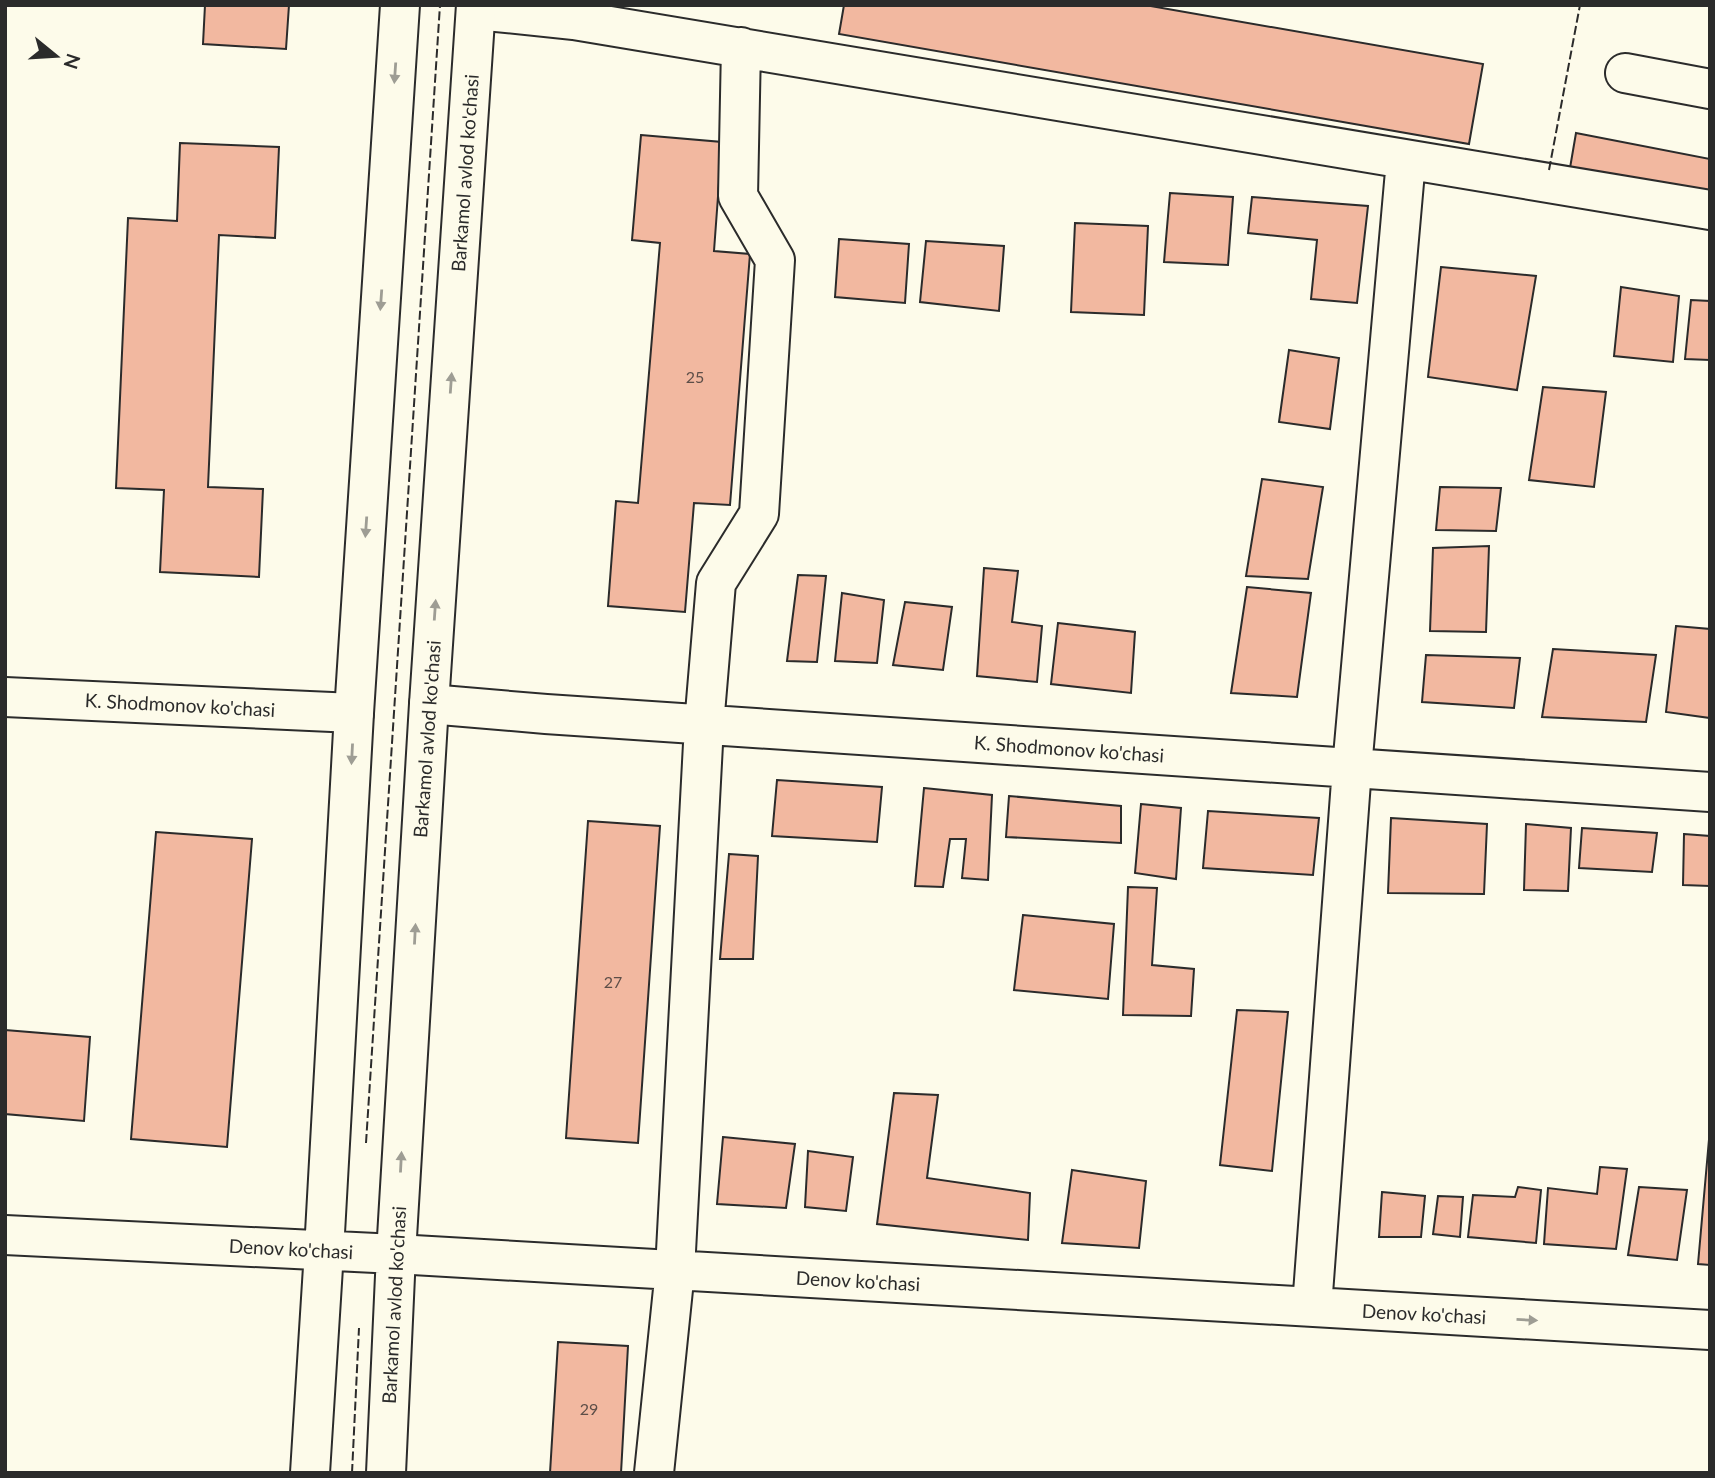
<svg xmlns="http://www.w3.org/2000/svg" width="1715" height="1478" viewBox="0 0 1715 1478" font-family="Lato,sans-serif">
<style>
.building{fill:#f2b8a0;stroke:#2b2b2b;stroke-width:2}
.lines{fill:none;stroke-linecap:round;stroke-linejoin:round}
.minor-casing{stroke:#2b2b2b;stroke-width:42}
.major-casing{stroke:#2b2b2b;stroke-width:42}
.minor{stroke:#fdfbea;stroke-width:38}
.major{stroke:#fdfbea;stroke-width:38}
.fence{stroke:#2b2b2b;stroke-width:2;stroke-dasharray:9 3.5;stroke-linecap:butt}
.oneway{fill:#9e9d94}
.labels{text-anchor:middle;stroke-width:5;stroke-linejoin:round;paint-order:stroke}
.number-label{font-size:16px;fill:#5d4e48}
.street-label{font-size:19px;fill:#2b2b2b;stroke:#fdfbea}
</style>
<rect width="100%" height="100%" fill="#fdfbea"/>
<path class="building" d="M205 5H289L286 49 203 44Z
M844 5H1145L1483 64 1469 144 839 34Z
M1576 133 1710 159V195L1570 168Z
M641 135 722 142 714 251 750 254 730 505 694 503 685 612 608 606 616 501 638 503 660 243 632 240Z
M180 143 279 147 275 238 219 235 208 487 263 489 259 577 160 572 164 490 116 488 128 218 177 221Z
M1170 193 1233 197 1228 265 1164 262Z
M1252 197 1368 206 1357 303 1311 299 1317 240 1248 233Z
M1075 223 1148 226 1144 315 1071 312Z
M839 239 909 244 905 303 835 297Z
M926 241 1004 246 999 311 920 302Z
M1441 267 1536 276 1517 390 1428 377Z
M1621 287 1679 296 1673 362 1614 356Z
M1691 300 1710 301V360L1685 359Z
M1289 350 1339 358 1330 429 1279 422Z
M1543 387 1606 392 1594 487 1529 480Z
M1262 479 1323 487 1308 579 1246 576Z
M1440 487 1501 488 1496 531 1436 530Z
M1489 546 1486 632 1430 631 1433 548Z
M984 568 1018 571 1012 622 1042 626 1037 682 977 676Z
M798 575 826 576 817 662 787 661Z
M1247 587 1311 593 1297 697 1231 693Z
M842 593 884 600 877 663 835 661Z
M905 602 952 607 943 670 893 665Z
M1058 623 1135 632 1131 693 1051 684Z
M1676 626 1710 629V718L1666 712Z
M1553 649 1656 655 1646 722 1542 717Z
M1426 655 1520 658 1514 708 1422 702Z
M777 780 882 787 877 842 772 836Z
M924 788 992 795 988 880 962 878 966 839H950L943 887 915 886Z
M1009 796 1121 806V843L1006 837Z
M1141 804 1181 808 1176 879 1135 873Z
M1208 811 1319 818 1313 875 1203 868Z
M1391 818 1487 824 1484 894 1388 893Z
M588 821 660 826 638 1143 566 1138Z
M1526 824 1571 828 1568 891 1524 890Z
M1582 828 1657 833 1652 872 1579 868Z
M156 832 252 839 227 1147 131 1139Z
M1684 834 1710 836V886L1683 885Z
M729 854 758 856 753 959H720Z
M1128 887 1157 888 1152 965 1194 969 1191 1016 1123 1015Z
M1023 915 1114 924 1108 999 1014 990Z
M1237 1010 1288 1012 1272 1171 1220 1165Z
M5 1030 90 1037 84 1121 5 1114Z
M894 1093 938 1095 927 1178 1030 1193 1028 1240 877 1224Z
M1710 1128V1265L1698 1264Z
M723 1137 795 1144 786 1208 717 1204Z
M808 1151 853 1157 846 1211 805 1207Z
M1600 1167 1627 1169 1616 1249 1544 1244 1548 1188 1597 1194Z
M1072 1170 1146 1181 1139 1248 1062 1243Z
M1518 1187 1541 1190 1536 1243 1468 1237 1473 1195 1515 1197Z
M1639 1187 1687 1190 1677 1260 1628 1255Z
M1382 1192 1425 1196 1421 1237H1379Z
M1438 1196 1463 1197 1460 1237 1433 1234Z
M558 1342 628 1346 621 1473H550Z"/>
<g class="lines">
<defs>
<path id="minor" d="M476 10 574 20 1710 210
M1625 73 1710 89
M5 697 354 713
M429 704 546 714 1710 792
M396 1254 1710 1330
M1312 1307 1352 768 1406 160
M654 1473 675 1270 704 725 716 583 759 514 775 260 738 196 741 47"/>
<path id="major" d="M5 1235 396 1254
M310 1473 324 1251 354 713 400 5
M386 1473 396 1254 429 704 476 5"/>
</defs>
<use href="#minor" class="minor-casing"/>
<use href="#major" class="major-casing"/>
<use href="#minor" class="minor"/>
<use href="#major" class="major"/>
<path class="fence" d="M1549 170 1580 5
M366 1143 440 5
M352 1473 359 1328"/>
</g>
<defs><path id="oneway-solid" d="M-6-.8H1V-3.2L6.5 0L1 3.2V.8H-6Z" transform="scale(1.75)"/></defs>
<g class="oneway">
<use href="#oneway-solid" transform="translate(395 73) rotate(94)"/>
<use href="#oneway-solid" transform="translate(381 300) rotate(94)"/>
<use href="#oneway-solid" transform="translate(451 383) rotate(-86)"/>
<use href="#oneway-solid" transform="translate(366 527) rotate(94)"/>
<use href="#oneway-solid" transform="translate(435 610) rotate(-86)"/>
<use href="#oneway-solid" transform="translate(352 754) rotate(93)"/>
<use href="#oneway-solid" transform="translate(415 934) rotate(-87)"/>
<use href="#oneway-solid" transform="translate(401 1162) rotate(-87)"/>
<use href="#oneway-solid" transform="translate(1527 1320) rotate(3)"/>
</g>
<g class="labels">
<g class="number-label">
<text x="695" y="383">25</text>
<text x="613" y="988">27</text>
<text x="589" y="1415">29</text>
</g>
<g class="street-label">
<text transform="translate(465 173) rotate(-86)" y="7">Barkamol avlod ko'chasi</text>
<text transform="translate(180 705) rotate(3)" y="7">K. Shodmonov ko'chasi</text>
<text transform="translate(427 739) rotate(-86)" y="7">Barkamol avlod ko'chasi</text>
<text transform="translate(1069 749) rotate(4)" y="7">K. Shodmonov ko'chasi</text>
<text transform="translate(291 1249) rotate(3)" y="7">Denov ko'chasi</text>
<text transform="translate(858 1281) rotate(3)" y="7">Denov ko'chasi</text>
<text transform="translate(394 1305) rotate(-87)" y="7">Barkamol avlod ko'chasi</text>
<text transform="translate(1424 1314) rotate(3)" y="7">Denov ko'chasi</text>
</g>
</g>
<rect width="1715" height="1478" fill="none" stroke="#2b2b2b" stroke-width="14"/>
<g transform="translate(56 56) rotate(108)" stroke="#fdfbea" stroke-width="5" paint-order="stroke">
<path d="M0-5L12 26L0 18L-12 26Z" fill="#2b2b2b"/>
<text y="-10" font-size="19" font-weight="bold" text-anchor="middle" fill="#2b2b2b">N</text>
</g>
</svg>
